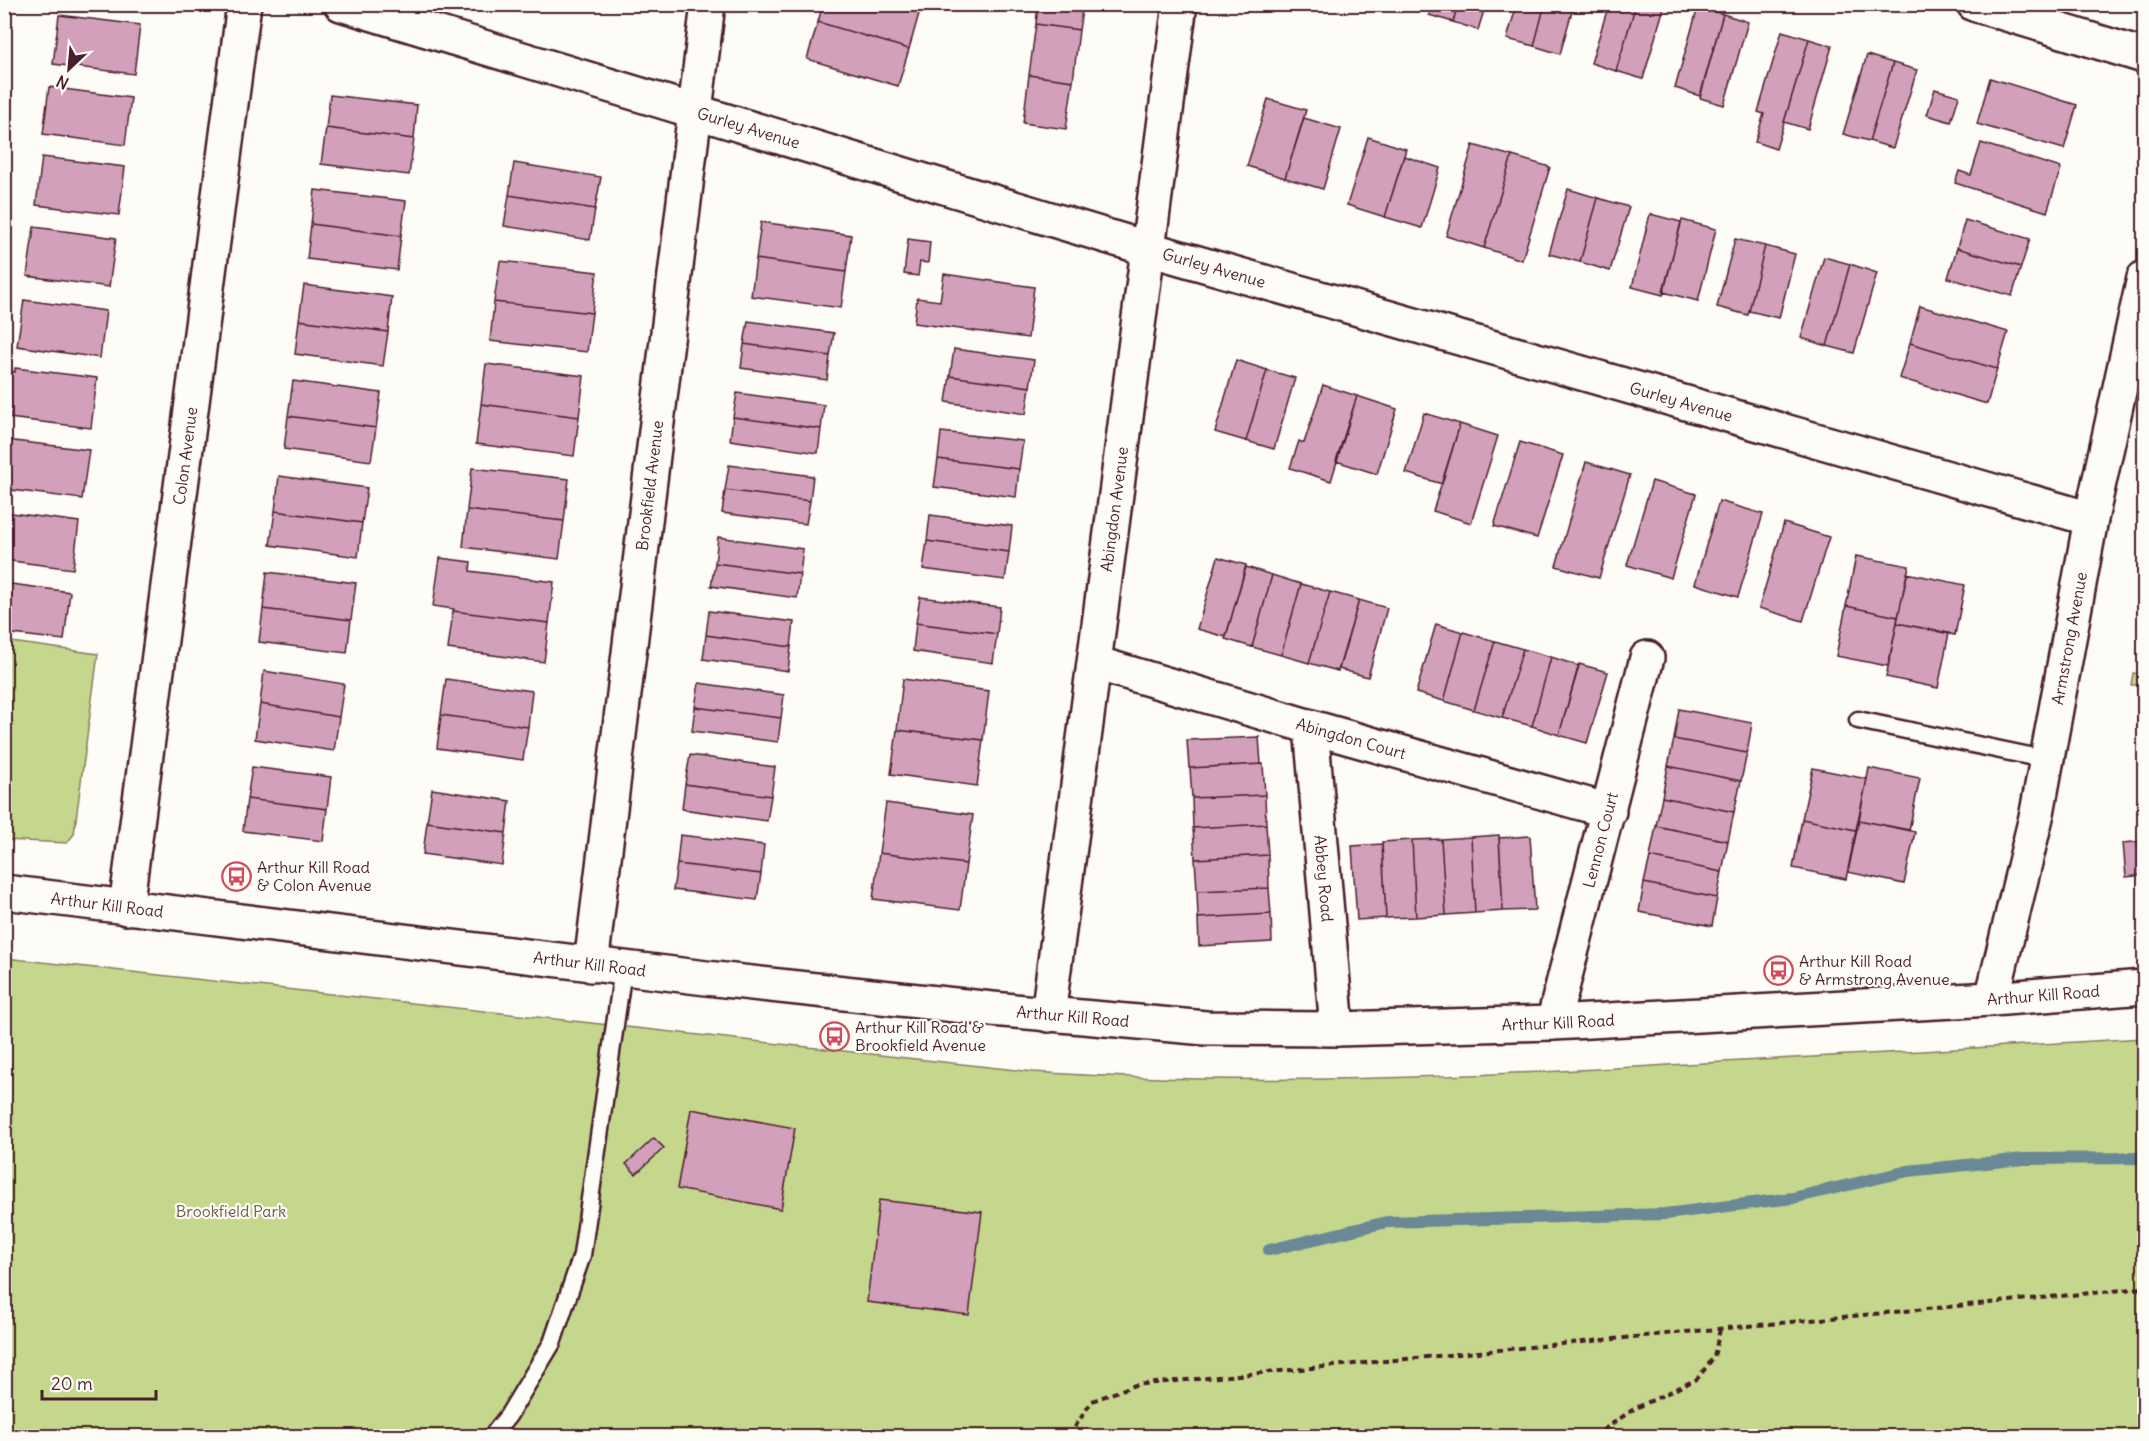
<svg xmlns="http://www.w3.org/2000/svg" width="2149" height="1441" viewBox="0 0 2149 1441" font-family="Delius,sans-serif">
<style>
.green{fill:#c5d78c;stroke:#887b5c;stroke-width:1.5}
.lines{fill:none;stroke-linecap:round;stroke-linejoin:round}
.stream{stroke:#6a8895;stroke-width:12}
.building{fill:#d3a0bb;stroke:#4a1f2b;stroke-width:1.5}
.lane-casing{stroke:#4a1f2b;stroke-width:21}
.street-casing{stroke:#4a1f2b;stroke-width:38}
.secondary-casing{stroke:#4a1f2b;stroke-width:38}
.path{stroke:#4a1f2b;stroke-width:4;stroke-dasharray:6 4.5;stroke-linecap:butt}
.lane{stroke:#fdfcf7;stroke-width:16}
.street{stroke:#fdfcf7;stroke-width:33}
.secondary{stroke:#fdfcf7;stroke-width:33}
.labels{text-anchor:middle;stroke-width:4.5;stroke-linejoin:round;paint-order:stroke}
.street-label{font-size:16px;fill:#4a1f2b;stroke:#fdfcf7}
.poi-label{font-size:16px;fill:#4a1f2b;stroke:#fdfcf7;text-anchor:start}
.park-label{font-size:16px;fill:#6f5648;stroke:#fdfcf7}
</style>
<rect width="100%" height="100%" fill="#fdfcf7"/>
<filter id="ink" filterUnits="userSpaceOnUse"><feTurbulence type="fractalNoise" baseFrequency=".0167" numOctaves="2"/><feDisplacementMap in="SourceGraphic" scale="12" xChannelSelector="R" yChannelSelector="G"/><feConvolveMatrix kernelMatrix="1 2 1 2 8 2 1 2 1" color-interpolation-filters="sRGB"/></filter>
<g filter="url(#ink)">
<path class="green" d="M4 641 98 654 74 834 67 843 5 840Z
M2133 673 2144 674V685H2131Z
M5 958 1033 1072C1250 1087 1469 1077 1687 1064 1839 1056 1992 1047 2144 1038V1436H5Z"/>
<g class="lines">
<path class="stream" d="M1269 1250 1387 1222 1665 1214 1793 1198 1908 1171 2024 1159 2144 1158"/>
</g>
<path class="building" d="M823 4H903L920 10 909 49 818 22Z
M1038 4H1083L1079 30 1036 24Z
M1379 4H1402L1400 11Z
M1433 4H1458L1453 22 1429 15Z
M1458 4H1486L1478 30 1453 22Z
M1517 4H1545L1534 46 1507 39Z
M1545 4H1574L1560 54 1534 46Z
M1609 4H1636L1616 71 1591 63Z
M1636 4H1665L1643 79 1616 71Z
M1698 7 1723 14 1700 96 1675 88Z
M1723 14 1748 22 1724 105 1700 98Z
M59 15 140 25 134 74 53 64Z
M818 22 909 49 898 86 807 59Z
M1036 24 1079 30 1073 81 1029 75Z
M1782 31 1809 39 1776 149 1755 142 1764 114 1758 112Z
M1809 39 1832 46 1808 129 1784 122Z
M1867 55 1893 63 1869 141 1843 134Z
M1893 63 1917 70 1893 148 1869 141Z
M1029 75 1073 81 1066 129 1023 123Z
M1990 78 2077 105 2064 149 1977 124Z
M49 87 131 98 125 145 43 134Z
M1935 89 1959 96 1951 122 1927 115Z
M330 95 417 105 414 139 326 128Z
M1268 99 1306 110 1285 178 1247 166Z
M1304 118 1341 129 1323 189 1285 178Z
M326 128 414 139 409 175 321 164Z
M1368 137 1406 149 1385 217 1347 205Z
M1981 143 2061 168 2047 212 1955 183 1959 171 1971 175Z
M1473 145 1512 156 1484 248 1446 236Z
M1404 156 1440 168 1422 228 1385 217Z
M1512 156 1550 167 1522 260 1484 248Z
M42 157 125 167 119 215 36 205Z
M514 163 601 177 595 209 509 195Z
M1568 189 1598 198 1580 262 1549 254Z
M315 190 406 201 401 236 311 224Z
M509 195 595 209 590 240 504 226Z
M1598 198 1629 207 1610 271 1580 262Z
M1650 214 1681 222 1663 295 1632 287Z
M1682 220 1716 229 1698 301 1663 292Z
M1965 220 2030 239 2021 267 1957 248Z
M761 222 851 235 846 272 756 259Z
M311 224 401 236 397 270 307 259Z
M34 227 116 238 109 287 27 276Z
M908 239 930 242 928 263 920 262 918 276 904 274Z
M1735 239 1765 246 1748 315 1717 307Z
M1765 246 1795 254 1779 318 1749 311Z
M1957 248 2021 267 2012 296 1948 278Z
M1824 257 1850 264 1827 346 1801 338Z
M756 259 846 272 841 308 751 296Z
M500 261 597 272 592 313 494 302Z
M1850 264 1877 273 1854 353 1827 346Z
M944 274 1034 287 1028 338 914 323 917 298 940 301Z
M304 285 392 297 388 332 299 320Z
M24 300 106 311 100 358 17 346Z
M494 302 592 313 587 352 490 341Z
M1920 306 2008 332 1997 369 1910 343Z
M299 320 388 332 383 366 295 354Z
M748 321 834 333 830 356 744 344Z
M1910 343 1997 369 1987 404 1899 378Z
M744 344 830 356 827 380 741 368Z
M954 349 1034 360 1030 387 950 376Z
M1236 360 1267 370 1246 441 1215 432Z
M486 364 584 376 579 417 481 404Z
M15 368 97 378 91 428 9 418 10 413 4 412V370L15 372Z
M1267 370 1295 378 1274 449 1246 441Z
M950 376 1030 387 1026 414 946 402Z
M293 381 381 393 376 428 288 416Z
M1323 385 1357 396 1331 481 1290 468 1299 441 1304 443Z
M737 393 824 405 821 429 733 417Z
M1357 396 1397 409 1377 474 1336 461Z
M481 404 579 417 574 456 476 444Z
M1424 413 1460 424 1442 484 1406 473Z
M288 416 376 428 371 461 284 449Z
M733 417 821 429 818 453 730 440Z
M1460 424 1498 436 1471 523 1433 511Z
M941 432 1023 441 1019 469 938 459Z
M6 440 89 450 82 499 4 489Z
M1520 442 1563 455 1537 538 1494 526Z
M938 459 1019 469 1016 497 934 487Z
M1586 462 1630 475 1599 578 1556 566Z
M729 465 813 476 810 501 725 490Z
M472 468 569 479 564 521 467 510Z
M279 476 367 488 362 523 275 511Z
M1652 481 1696 494 1671 578 1627 565Z
M725 490 810 501 806 524 722 513Z
M1719 501 1763 514 1738 597 1695 584Z
M467 510 564 521 559 559 463 547Z
M275 511 362 523 358 557 270 545Z
M4 512 79 522 73 569 4 560Z
M930 515 1012 526 1009 552 927 541Z
M1784 523 1829 537 1803 621 1759 608Z
M718 537 803 549 800 574 715 563Z
M927 541 1009 552 1005 580 923 569Z
M1856 556 1909 566 1898 617 1846 606Z
M1218 557 1246 565 1226 637 1197 629Z
M440 558 471 562 470 571 554 582 549 623 453 611 454 609 433 606Z
M715 563 800 574 797 598 711 586Z
M1246 567 1272 575 1252 647 1225 639Z
M267 572 356 583 351 620 263 609Z
M1907 573 1965 585 1955 635 1897 623Z
M1272 575 1301 584 1281 655 1252 647Z
M4 583 70 592 64 640 4 633Z
M1301 584 1330 592 1309 663 1281 655Z
M1330 592 1359 600 1338 671 1309 663Z
M920 597 1000 607 997 634 916 623Z
M1359 600 1387 608 1368 677 1339 669Z
M1846 606 1898 617 1888 666 1836 656Z
M263 609 351 620 347 653 259 642Z
M453 611 549 623 544 662 448 649Z
M709 611 794 622 791 647 706 635Z
M916 623 997 634 993 663 913 651Z
M1897 623 1949 633 1938 688 1886 677Z
M1436 624 1463 632 1444 701 1416 693Z
M1463 632 1495 641 1474 710 1444 701Z
M706 635 791 647 788 671 703 659Z
M1495 641 1523 649 1502 718 1474 710Z
M1523 649 1551 657 1532 726 1502 718Z
M1551 657 1579 666 1559 735 1532 726Z
M1579 664 1608 672 1587 743 1559 735Z
M264 671 344 684 339 717 260 704Z
M446 679 532 691 528 727 441 715Z
M903 679 989 691 983 740 897 730Z
M699 683 784 695 781 718 695 707Z
M260 704 339 717 334 751 255 739Z
M695 707 781 718 778 742 692 731Z
M1679 709 1752 723 1747 753 1674 739Z
M441 715 528 727 523 760 437 748Z
M897 730 983 740 977 786 891 774Z
M1259 737 1261 764 1189 768 1187 740Z
M1674 739 1747 753 1741 781 1668 766Z
M690 755 775 767 771 796 685 784Z
M1263 764 1265 795 1192 798 1190 768Z
M1668 766 1741 781 1734 812 1662 797Z
M252 767 331 777 327 809 247 799Z
M1813 768 1867 779 1856 830 1802 819Z
M1869 768 1920 778 1909 830 1859 820Z
M685 784 771 796 767 821 682 809Z
M432 789 510 801 506 833 427 822Z
M1265 795 1266 824 1193 828 1192 798Z
M1662 797 1734 812 1728 841 1656 826Z
M247 799 327 809 323 841 243 831Z
M886 803 973 815 966 864 879 853Z
M1802 819 1856 830 1846 879 1793 868Z
M1859 820 1915 832 1904 884 1848 872Z
M427 822 506 833 502 865 423 854Z
M1266 824 1268 855 1195 859 1193 828Z
M1656 826 1728 841 1722 872 1650 857Z
M680 835 764 845 761 874 677 864Z
M1499 835 1503 911 1475 913 1471 837Z
M1530 836 1535 910 1503 911 1499 838Z
M1471 837 1475 913 1446 915 1441 839Z
M1441 839 1446 915 1416 917 1412 840Z
M1412 840 1416 917 1386 918 1382 842Z
M2144 841V875L2126 877 2123 843Z
M1382 844 1386 918 1357 920 1352 846Z
M879 853 966 864 960 910 873 899Z
M1268 855 1269 888 1197 891 1195 859Z
M1650 857 1722 872 1717 898 1644 883Z
M677 864 761 874 757 900 673 890Z
M1644 883 1717 898 1712 926 1639 912Z
M1269 888 1271 914 1198 918 1197 891Z
M1271 914 1272 942 1199 946 1198 918Z
M691 1109 795 1128 781 1209 677 1189Z
M654 1138 664 1148 636 1174 626 1164Z
M879 1200 982 1212 969 1315 867 1302Z"/>
<g class="lines">
<defs>
<path id="lane" d="M1858 720 2048 760
M492 1436 508 1416 552 1343 582 1255 623 969"/>
<g id="street">
<path id="s1" d="M341 4 1149 249 2091 519"/>
<path d="M1974 4 2144 56"/>
<path id="s2" d="M1095 663 1311 727 1609 811"/>
<path id="s3" d="M1311 727 1337 1029"/>
<path id="s4" d="M126 908 244 4"/>
<path id="s5" d="M591 965 708 4"/>
<path id="s6" d="M1048 1015 1180 4"/>
<path id="s7" d="M1553 1023 1647 658"/>
</g>
<g id="secondary">
<path id="s8" d="M4 892 706 978 992 1009 1206 1028 1337 1029 1553 1023 1992 999 2144 987"/>
<path id="s9" d="M1992 999 2037 813 2091 519 2144 278"/>
</g>
</defs>
<use href="#lane" class="lane-casing"/>
<use href="#street" class="street-casing"/>
<use href="#secondary" class="secondary-casing"/>
<path class="path" d="M1069 1436 1092 1401 1135 1385 2144 1288
M1594 1436 1634 1409 1697 1379 1714 1357 1720 1329"/>
<use href="#lane" class="lane"/>
<use href="#street" class="street"/>
<use href="#secondary" class="secondary"/>
</g>
</g>
<defs>
<symbol id="bus-ring" viewBox="-11 -11 22 22"><circle r="9.5" fill="#fdfcf7" stroke="#d1495b" stroke-width="1.5"/><path d="M-5-6H5V4H4V6H2V4H-2V6H-4V4H-5ZM-3.5-4V0h7V-4ZM-3.5 1.2v1.5H-2V1.2ZM2 1.2v1.5H3.5V1.2Z" fill="#d1495b"/></symbol>
</defs>
<g fill-rule="evenodd">
<use href="#bus-ring" x="220" y="860" width="33" height="33"/>
<use href="#bus-ring" x="1762" y="954" width="33" height="33"/>
<use href="#bus-ring" x="818" y="1020" width="33" height="33"/>
</g>
<g class="labels">
<g class="street-label">
<text dy="6" stroke="none"><textPath href="#s1" startOffset="426">Gurley Avenue</textPath></text>
<text dy="6" stroke="none"><textPath href="#s1" startOffset="912">Gurley Avenue</textPath></text>
<text dy="6" stroke="none"><textPath href="#s1" startOffset="1398">Gurley Avenue</textPath></text>
<text dy="6" stroke="none"><textPath href="#s4" startOffset="456">Colon Avenue</textPath></text>
<text dy="6" stroke="none"><textPath href="#s5" startOffset="483">Brookfield Avenue</textPath></text>
<text dy="6" stroke="none"><textPath href="#s6" startOffset="510">Abingdon Avenue</textPath></text>
<text dy="6" stroke="none"><textPath href="#s9" startOffset="369">Armstrong Avenue</textPath></text>
<text dy="6" stroke="none"><textPath href="#s2" startOffset="267">Abingdon Court</textPath></text>
<text dy="6" stroke="none"><textPath href="#s7" startOffset="189">Lennon Court</textPath></text>
<text dy="6" stroke="none"><textPath href="#s3" startOffset="152">Abbey Road</textPath></text>
<text dy="6" stroke="none"><textPath href="#s8" startOffset="104">Arthur Kill Road</textPath></text>
<text dy="6" stroke="none"><textPath href="#s8" startOffset="590">Arthur Kill Road</textPath></text>
<text dy="6" stroke="none"><textPath href="#s8" startOffset="2048">Arthur Kill Road</textPath></text>
<text dy="6" stroke="none"><textPath href="#s8" startOffset="1076">Arthur Kill Road</textPath></text>
<text dy="6" stroke="none"><textPath href="#s8" startOffset="1562">Arthur Kill Road</textPath></text>
</g>
<g class="poi-label">
<text x="257" y="873">Arthur Kill Road<tspan x="257" dy="18">&amp; Colon Avenue</tspan></text>
<text x="1799" y="967">Arthur Kill Road<tspan x="1799" dy="18">&amp; Armstrong Avenue</tspan></text>
<text x="855" y="1033">Arthur Kill Road &amp;<tspan x="855" dy="18">Brookfield Avenue</tspan></text>
</g>
<g class="park-label">
<text x="231" y="1217">Brookfield Park</text>
</g>
</g>
<rect width="2149" height="1441" fill="none" stroke="#fdfcf7" stroke-width="24"/>
<rect x="12" y="12" width="2125" height="1417" fill="none" stroke="#4a1f2b" stroke-width="2" filter="url(#ink)"/>
<g transform="translate(69 69) rotate(206)" stroke="#fdfcf7" stroke-width="4.5" paint-order="stroke">
<path d="M0-4.5L10 22L0 15L-10 22Z" fill="#4a1f2b"/>
<text y="-9" font-size="16" font-weight="bold" text-anchor="middle" fill="#4a1f2b">N</text>
</g>
<path d="M42 1390v9h114v-9" fill="none" stroke="#4a1f2b" stroke-width="3"/>
<text x="51" y="1390" font-size="18" fill="#4a1f2b" stroke="#fdfcf7" stroke-width="4.5" paint-order="stroke">20 m</text>
</svg>
